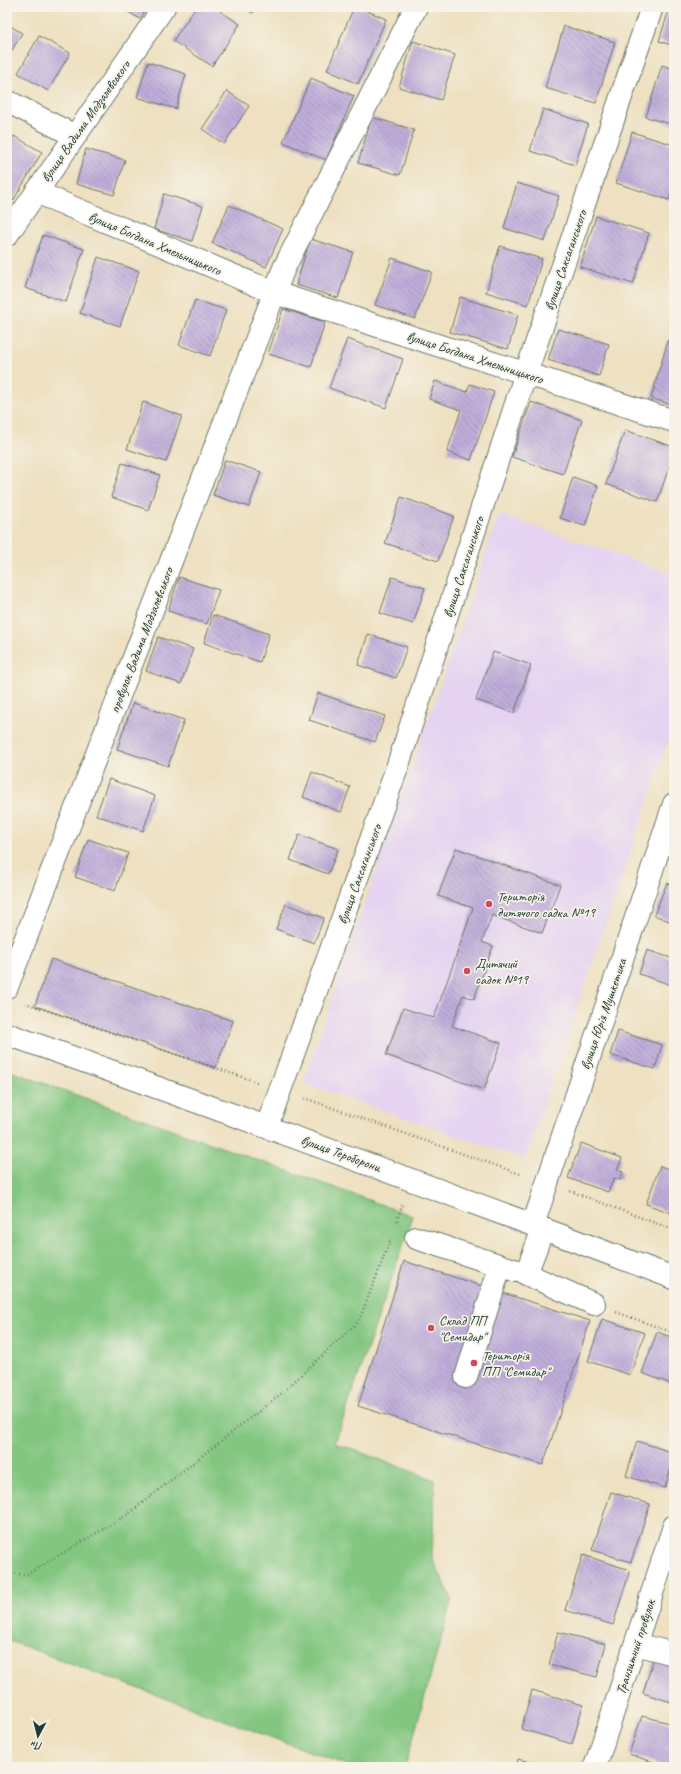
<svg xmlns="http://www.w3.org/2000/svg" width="681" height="1774" viewBox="0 0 681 1774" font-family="Caveat,sans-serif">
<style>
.built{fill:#e5d3f1}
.park{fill:#82c680;stroke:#50825a}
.building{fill:url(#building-back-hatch)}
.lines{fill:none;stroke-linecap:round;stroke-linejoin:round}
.minor-casing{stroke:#677665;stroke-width:24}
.major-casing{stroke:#677665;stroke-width:24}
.path{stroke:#677665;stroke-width:2.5;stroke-dasharray:1 3;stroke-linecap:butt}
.minor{stroke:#fff;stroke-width:22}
.major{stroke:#fff;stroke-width:22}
.poi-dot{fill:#d1495b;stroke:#f7f3e8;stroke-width:1.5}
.labels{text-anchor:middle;stroke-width:3.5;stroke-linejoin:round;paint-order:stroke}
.street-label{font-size:14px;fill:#1f3d34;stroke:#f7f3e8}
.poi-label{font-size:14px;fill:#1f3d34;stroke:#f7f3e8;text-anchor:start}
</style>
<defs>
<pattern id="building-back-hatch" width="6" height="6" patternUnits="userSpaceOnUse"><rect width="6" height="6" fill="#c0adda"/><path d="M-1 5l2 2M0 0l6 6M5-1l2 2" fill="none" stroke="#9b8eb2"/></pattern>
</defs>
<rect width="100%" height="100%" fill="#f7f3e8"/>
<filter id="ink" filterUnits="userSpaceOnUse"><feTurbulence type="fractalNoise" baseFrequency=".025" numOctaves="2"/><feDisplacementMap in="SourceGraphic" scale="8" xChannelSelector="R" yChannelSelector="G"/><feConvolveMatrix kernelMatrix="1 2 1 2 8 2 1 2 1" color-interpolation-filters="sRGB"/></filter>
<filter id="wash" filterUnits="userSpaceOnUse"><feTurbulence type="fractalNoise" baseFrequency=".012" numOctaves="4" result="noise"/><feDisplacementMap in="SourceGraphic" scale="16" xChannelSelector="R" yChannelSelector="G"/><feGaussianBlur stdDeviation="0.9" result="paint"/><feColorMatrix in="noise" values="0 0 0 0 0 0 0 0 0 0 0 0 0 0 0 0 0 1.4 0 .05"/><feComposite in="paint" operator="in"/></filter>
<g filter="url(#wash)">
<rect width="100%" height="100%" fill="#eee0c0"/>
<path class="built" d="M499 514 674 574V725L525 1159 303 1083Z"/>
<path class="park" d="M7 1070 413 1216 335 1443 435 1480 432 1558 452 1599 405 1767H352L7 1640Z"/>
<g id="blocks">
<path class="building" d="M120 7H147L140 19Z
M196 7H214L240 24 212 66 173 41Z
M242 7H256L253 13Z
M354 7H358L386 19 358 84 327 70Z
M670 7H674V46L659 41Z
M7 24 22 33 7 59Z
M564 26 615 42 596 103 545 88Z
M39 36 70 53 48 91 18 73Z
M413 41 455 55 441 100 399 87Z
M148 62 186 74 176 109 137 97Z
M662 65 674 69V125L646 117Z
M311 78 354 96 326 160 283 142Z
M227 91 249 106 224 144 202 129Z
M543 109 588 124 575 165 530 151Z
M372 117 414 130 400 175 358 163Z
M632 132 674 145V185L669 200 616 183Z
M14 136 42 152 13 201 7 197V148Z
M86 149 125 160 114 195 76 184Z
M517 183 559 196 545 241 504 228Z
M164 194 203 206 192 241 154 229Z
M229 205 283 229 266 267 212 243Z
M596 216 649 233 633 284 580 267Z
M43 235 84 249 66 302 25 288Z
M310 239 353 252 338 298 296 285Z
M500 246 542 259 528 305 486 292Z
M98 257 139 271 120 326 80 313Z
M392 258 432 272 415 319 375 305Z
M460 297 518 315 508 349 450 332Z
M195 300 226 310 210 356 179 345Z
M283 309 325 322 311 367 268 354Z
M558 329 609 344 599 376 548 360Z
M347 339 403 359 386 408 329 388Z
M668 340 674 342V406L651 398Z
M435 381 467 392 470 384 494 392 471 460 447 452 461 410 429 399Z
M143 402 182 416 166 462 127 449Z
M531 402 582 420 563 474 512 457Z
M625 430 674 447V453L657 502 606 484Z
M225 460 261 472 249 507 213 495Z
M122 463 160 475 148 510 111 497Z
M573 477 598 486 585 526 560 518Z
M401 497 454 516 438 561 385 543Z
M179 577 219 590 207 624 168 611Z
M392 577 425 588 413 624 380 613Z
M213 615 269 634 260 662 204 643Z
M368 634 407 647 396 678 358 665Z
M158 637 193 649 181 684 146 671Z
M493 652 531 665 514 713 476 700Z
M318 693 385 716 375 742 309 720Z
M133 703 184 720 168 766 117 749Z
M312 772 350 787 341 812 303 797Z
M109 779 155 796 143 831 96 815Z
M299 835 338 849 328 874 290 860Z
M88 839 128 853 115 891 75 877Z
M456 848 560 885 542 933 492 915 482 942 493 946 474 999 463 995 452 1026 501 1043 484 1090 386 1055 403 1008 434 1018 473 908 438 896Z
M667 883 674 886V923L654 915Z
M286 904 324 918 314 943 276 929Z
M647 950 674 959V986L639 974Z
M51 959 233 1021 216 1068 35 1006Z
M618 1031 662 1045 655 1069 610 1055Z
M581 1143 622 1158 617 1170 623 1172 620 1180 614 1178 608 1192 568 1178Z
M660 1166 674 1171V1214L646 1204Z
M404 1261 590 1321 543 1465 358 1406Z
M602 1319 645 1333 630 1375 588 1361Z
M657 1332 674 1338V1385L642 1373Z
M637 1441 674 1453V1459L665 1488 626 1476Z
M611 1492 650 1504 631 1562 592 1550Z
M583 1555 630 1570 613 1625 565 1610Z
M558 1632 606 1644 597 1677 549 1665Z
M655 1654 674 1660V1703L643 1693Z
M532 1690 583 1705 572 1744 521 1729Z
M642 1716 674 1724V1767H668L629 1754Z
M518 1759 547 1767H516Z"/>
</g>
</g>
<g filter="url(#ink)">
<use href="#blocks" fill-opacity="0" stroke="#677665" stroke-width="1"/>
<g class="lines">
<defs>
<path id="minor" d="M7 101 75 136
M36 192 275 293 674 421
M7 235 164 7
M7 987 284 268 416 7
M267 1126 397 768 526 373 652 7
M533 1225 674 804
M543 1229 526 1274 594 1304
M416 1238 514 1270
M466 1377 500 1266
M636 1644 674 1654
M595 1767 674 1526"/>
<path id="major" d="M7 1034C230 1113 452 1194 674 1278"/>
</defs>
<use href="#minor" class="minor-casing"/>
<use href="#major" class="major-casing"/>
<path class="path" d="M25 1003 257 1082
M304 1098 523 1175
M570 1191 674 1230
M397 1221 403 1203
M616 1312 674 1333
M7 1573 26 1575 127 1515 282 1393 359 1321 391 1238"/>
<use href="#minor" class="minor"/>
<use href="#major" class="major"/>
</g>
</g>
<g class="poi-dot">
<circle cx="489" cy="904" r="4"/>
<circle cx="467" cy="971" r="4"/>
<circle cx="431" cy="1328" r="4"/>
<circle cx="474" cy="1363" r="4"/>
</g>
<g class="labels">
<g class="street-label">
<text transform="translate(85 121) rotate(-55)" y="5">вулиця Вадима Модзалевського</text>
<text transform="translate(155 243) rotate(23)" y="5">вулиця Богдана Хмельницького</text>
<text transform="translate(565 260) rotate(-71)" y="5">вулиця Саксаганського</text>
<text transform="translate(475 357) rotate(18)" y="5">вулиця Богдана Хмельницького</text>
<text transform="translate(463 567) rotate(-72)" y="5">вулиця Саксаганського</text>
<text transform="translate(141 640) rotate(-69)" y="5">провулок Вадима Модзалевського</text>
<text transform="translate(359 874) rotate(-70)" y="5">вулиця Саксаганського</text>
<text transform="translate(603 1014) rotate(-71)" y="5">вулиця Юрія Мушкетика</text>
<text transform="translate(341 1153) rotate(20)" y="5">вулиця Тероборони</text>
<text transform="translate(635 1647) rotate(-72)" y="5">Транзитний провулок</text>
</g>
<g class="poi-label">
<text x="497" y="901">Територія<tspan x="497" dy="16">дитячого садка №19</tspan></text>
<text x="475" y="968">Дитячий<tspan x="475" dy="16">садок №19</tspan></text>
<text x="439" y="1325">Склад ПП<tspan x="439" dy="16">"Семидар"</tspan></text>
<text x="482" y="1360">Територія<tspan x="482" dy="16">ПП "Семидар"</tspan></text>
</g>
</g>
<rect width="681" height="1774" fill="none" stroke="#f7f3e8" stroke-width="24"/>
<g transform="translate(38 1736) rotate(187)" stroke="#f7f3e8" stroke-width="3" paint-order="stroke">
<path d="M0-3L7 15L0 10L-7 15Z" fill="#1f3d34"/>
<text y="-6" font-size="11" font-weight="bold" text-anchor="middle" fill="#1f3d34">Пн</text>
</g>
</svg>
